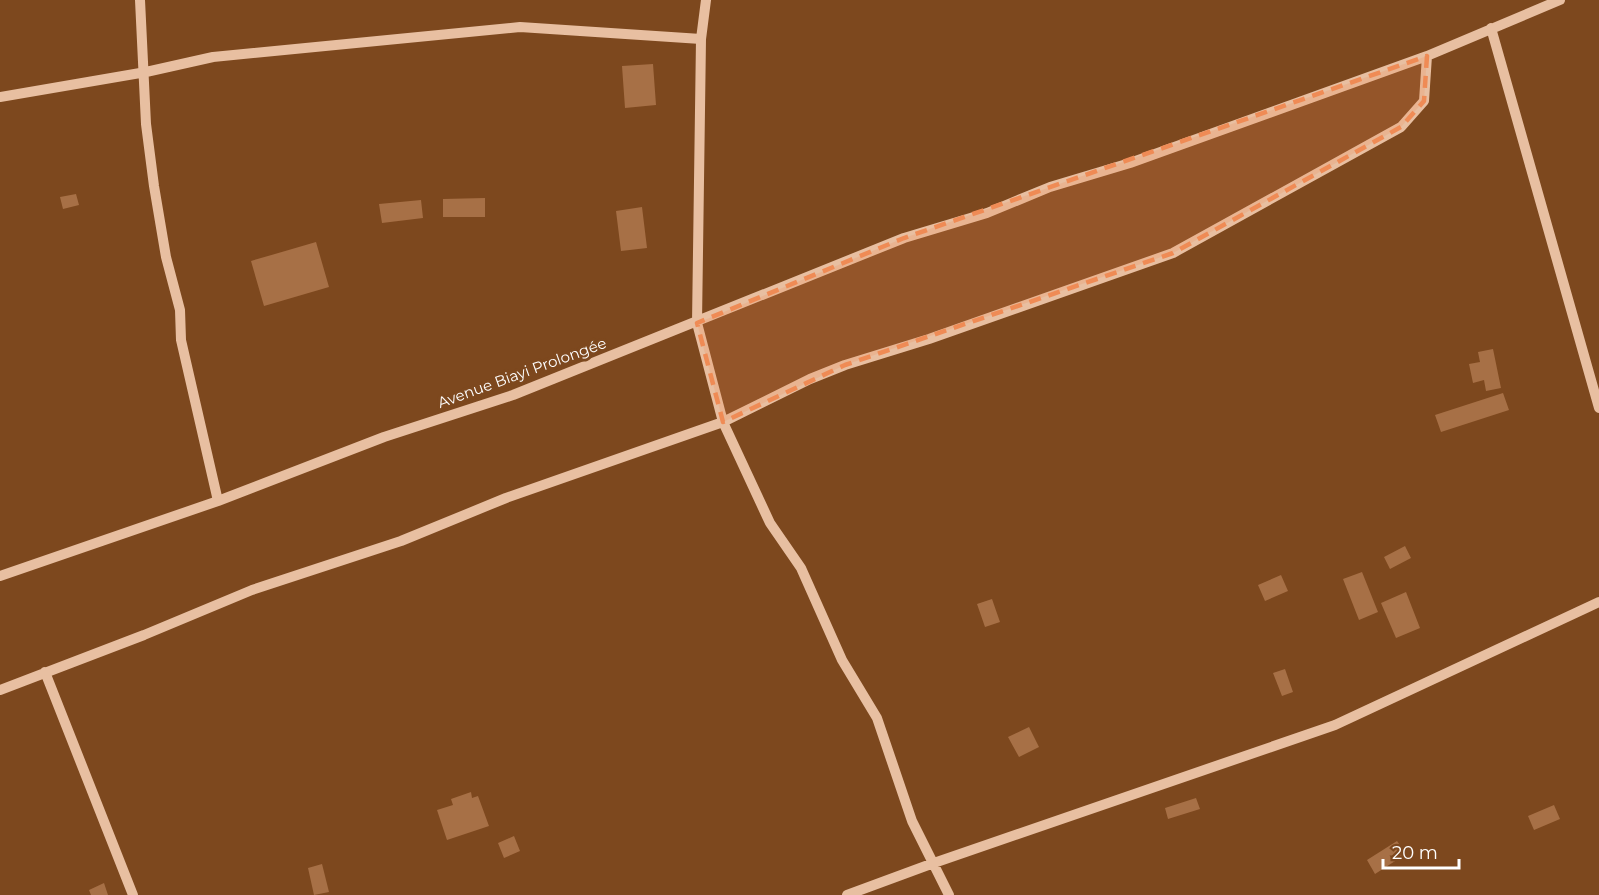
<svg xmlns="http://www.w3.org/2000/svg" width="1599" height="895" viewBox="0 0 1599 895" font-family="Montserrat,sans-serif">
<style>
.building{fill:#a77046}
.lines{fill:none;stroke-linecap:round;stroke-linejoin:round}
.minor{stroke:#e8bfa1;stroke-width:10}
.marked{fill:#ef8b55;fill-opacity:0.2;stroke:#ef8b55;stroke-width:4.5;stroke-dasharray:12 8;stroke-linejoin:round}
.labels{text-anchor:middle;stroke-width:6;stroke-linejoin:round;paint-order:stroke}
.street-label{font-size:15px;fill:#fff;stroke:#7d481e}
</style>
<rect width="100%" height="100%" fill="#7d481e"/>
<path class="building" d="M653 64 656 105 625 108 622 66Z
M76 194 79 205 63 209 60 197Z
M485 198V217H443V199Z
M421 200 423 218 382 223 379 204Z
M642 207 647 248 621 251 616 211Z
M316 242 329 287 264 306 251 261Z
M1493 349 1501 388 1486 391 1484 380 1473 383 1469 364 1480 362 1478 352Z
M1503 393 1509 410 1441 432 1435 415Z
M1405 546 1411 558 1390 569 1384 557Z
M1362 572 1378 612 1359 620 1343 579Z
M1281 575 1288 591 1265 601 1258 585Z
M1406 592 1420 628 1396 638 1381 603Z
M992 599 1000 622 985 627 977 604Z
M1285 669 1293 692 1282 696 1273 673Z
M1029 727 1039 747 1019 757 1008 737Z
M471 792 472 798 478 796 489 826 447 840 437 810 453 805 451 799Z
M1196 798 1200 809 1168 819 1165 808Z
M1554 805 1560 819 1534 830 1528 816Z
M514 836 520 851 504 858 498 843Z
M1397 841 1406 854 1375 874 1367 860Z
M322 864 329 892 314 895 308 868Z
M104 883 108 895H91L89 890Z"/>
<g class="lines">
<path class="minor" d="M140 0 146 124 154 186 166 257 180 310 181 340 218 501
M706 0 701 39 697 323 723 422 770 523 801 568 842 660 877 718 912 821 949 895
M1491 28 1599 408
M0 97 146 72 213 57 520 27 701 39
M0 576 218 501 384 437 513 395 904 238 987 213 1050 187 1130 163 1427 56 1560 0
M45 672 133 895
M0 690 144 635 252 590 401 541 506 498 723 422 810 379 845 365 929 339 1173 253 1401 127 1424 101 1427 56
M847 895 931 864 1335 725 1599 602"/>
</g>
<path class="marked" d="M1427 56 1424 101 1401 127 1173 253 845 365 723 422 697 323 904 238Z"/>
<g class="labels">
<g class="street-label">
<text transform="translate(522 373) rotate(-20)" y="5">Avenue Biayi Prolongée</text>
</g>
</g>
<path d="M1383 859v9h76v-9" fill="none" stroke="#ffffff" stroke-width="3"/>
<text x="1392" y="859" font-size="18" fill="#ffffff" stroke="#7d481e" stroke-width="4.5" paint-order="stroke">20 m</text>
</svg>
